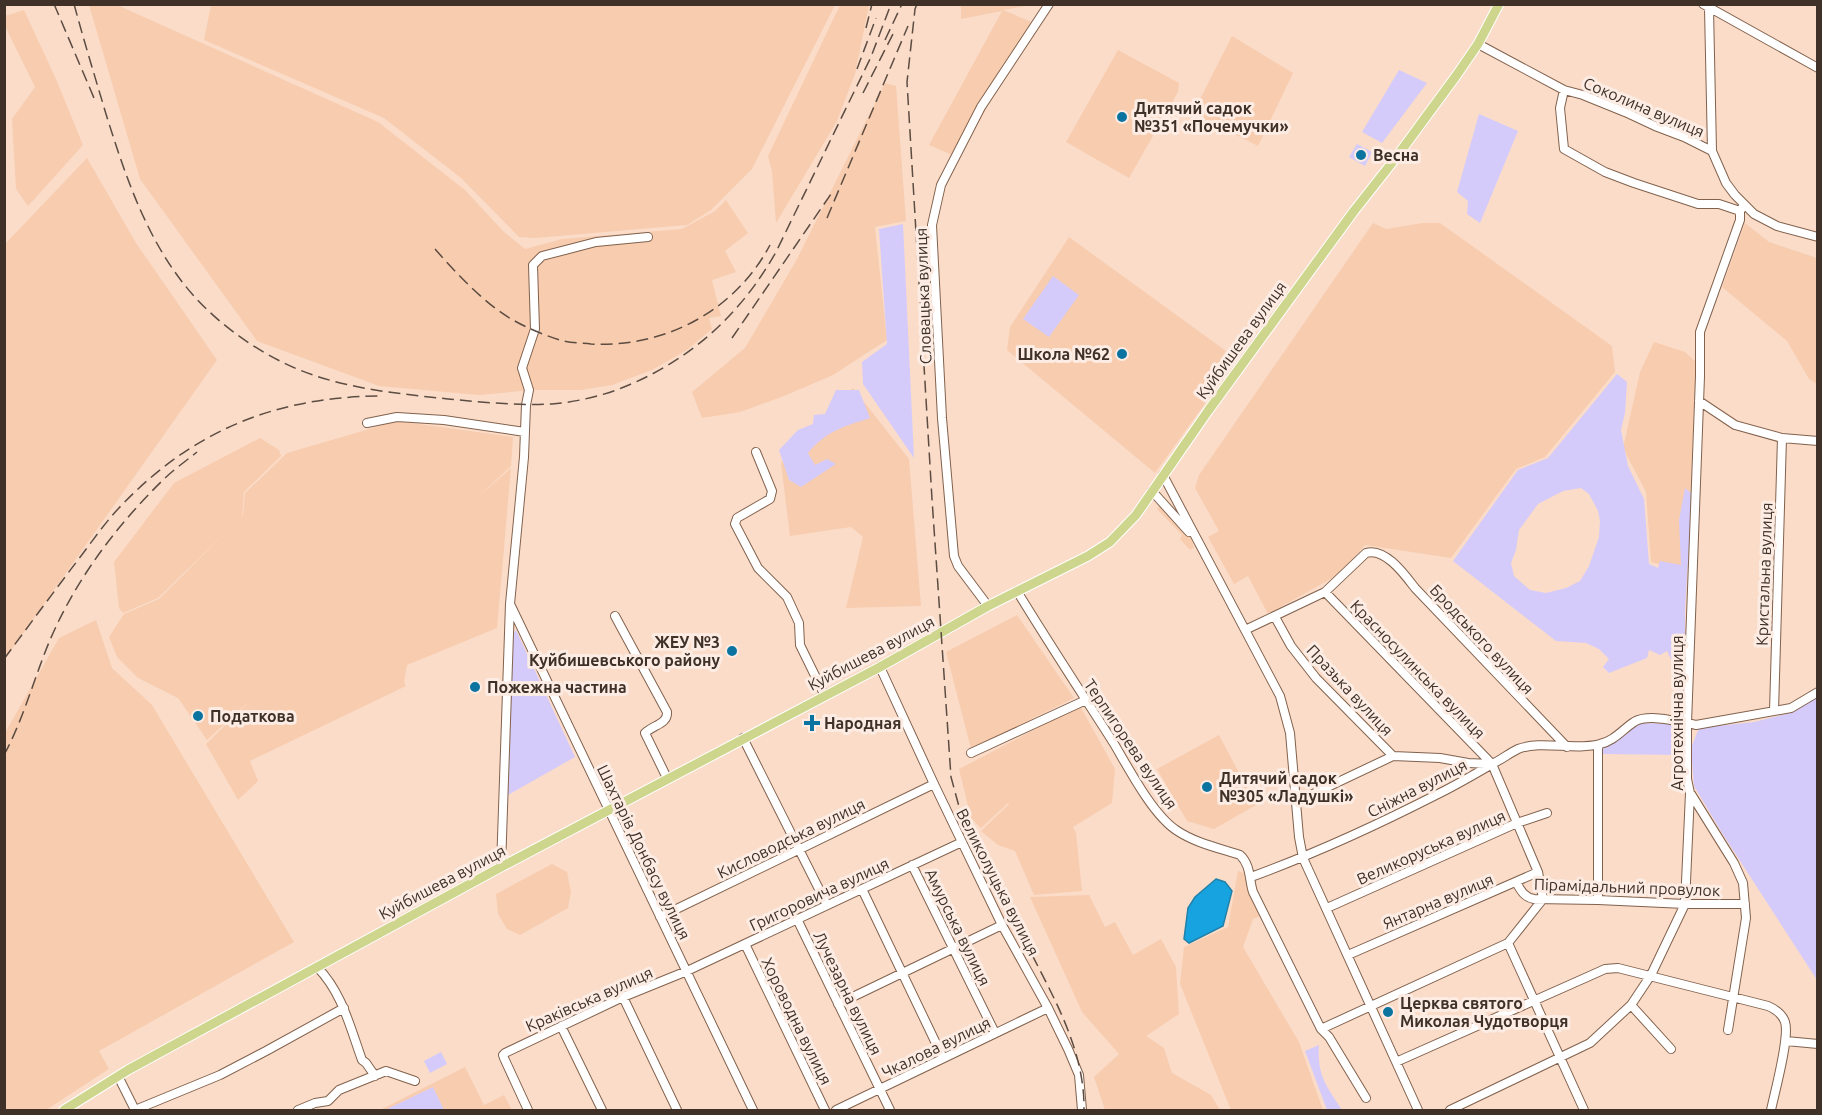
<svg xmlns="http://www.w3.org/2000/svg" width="1822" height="1115" viewBox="0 0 1822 1115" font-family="Ubuntu,sans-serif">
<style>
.built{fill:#f8ccaf}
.green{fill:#d5cbfa;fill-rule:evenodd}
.water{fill:#16a3df;stroke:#2281a8;stroke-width:1.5}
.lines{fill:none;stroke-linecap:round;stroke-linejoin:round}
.minor-casing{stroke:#82624d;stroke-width:10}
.major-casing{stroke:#fff;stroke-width:11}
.minor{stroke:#fff;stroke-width:8}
.major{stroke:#ced68d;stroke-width:9}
.rail{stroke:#5c4c41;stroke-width:1.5;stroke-dasharray:12 6;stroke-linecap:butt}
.poi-dot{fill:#0a739f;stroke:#fcece3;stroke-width:2}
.labels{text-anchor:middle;stroke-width:6;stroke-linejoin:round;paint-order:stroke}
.street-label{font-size:16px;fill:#3f3128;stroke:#fcece3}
.poi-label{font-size:16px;font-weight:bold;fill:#3f3128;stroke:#fcece3;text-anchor:start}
</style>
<rect width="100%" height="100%" fill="#fadcc9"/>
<path class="built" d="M89 5H117L378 122 465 190 504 232 525 249 562 239 682 229 715 211 726 200 748 233 725 251 736 272 712 280 721 316 709 318 712 329 687 350 652 370 612 385 581 390H533L479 395 379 386 257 341 140 179Z
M211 5V4L835 5 752 169 711 210 687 225 536 238 519 237 461 178 384 118 204 40Z
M840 5H869L855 74 837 121 776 223 772 172 768 156Z
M961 5H1031L1003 10 1034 23 959 158 929 145 1002 11 961 19Z
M24 10 56 79 83 145 28 206 16 189 12 119 35 87 4 24 5 16Z
M1232 36 1293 73 1258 146 1193 113Z
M1118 50 1179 83 1178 92 1129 178 1066 142Z
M885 83 896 86 906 221 875 227 887 340 833 375 784 396 740 412 702 418 692 392 745 348 797 259Z
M87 158 136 243 217 360 5 659V244Z
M1373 223 1386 229 1423 223H1440L1612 346 1615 372 1545 457 1516 469 1451 558 1365 545 1341 573 1268 614 1248 576 1234 584 1208 537 1219 531 1195 488 1199 475Z
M1745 223 1769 242 1817 258V384L1809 379 1787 341 1722 287Z
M1069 237 1237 359 1155 473 1007 350 1010 327Z
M1654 342 1685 352 1696 362 1687 572 1651 562 1646 492 1623 448 1640 372Z
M853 388 909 459 921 606 846 608 863 537 851 527 790 536 781 463Z
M397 421 513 437 511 466 476 499 511 468 497 628 407 665 404 682 406 686 250 761 258 781 238 800 206 744 256 695 207 740 178 698 138 678 117 657 109 637 124 614 159 599 230 528 158 598 123 613 119 608 114 562 174 483 260 438 279 450 281 456 244 492 242 517 243 515 245 493 287 453Z
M1160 505 1190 536 1194 547 1190 550 1180 539 1182 535 1157 509Z
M1017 615 1074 698 971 749 946 652Z
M96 620 112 668 152 705 294 942 99 1051 109 1069 46 1110H5V733L59 638Z
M1080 706 1115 769 1112 803 1073 827 1076 833 1082 891 1034 895 1015 851 998 845 981 831 1009 804 1013 808 1008 803 981 828 971 818 959 769Z
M1219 735 1256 805 1214 829 1187 821 1157 769Z
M552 864 567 872 571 892 568 908 520 935 507 929 498 914 496 894Z
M1238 871 1247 874 1265 914 1253 919 1243 947 1299 1042 1323 1110H1231L1180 984 1184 947 1228 927Z
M1089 895 1105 927 1115 922 1133 955 1161 939 1176 967 1179 1014 1146 1036 1164 1048 1172 1073 1211 1095 1220 1110H1105L1094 1077 1119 1054 1082 1012 1030 897Z
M465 1067 484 1105 504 1095 512 1110H380Z"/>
<path class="green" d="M1399 70 1427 83 1382 143 1362 132Z
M1479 114 1518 131 1480 223 1467 214 1468 201 1457 192Z
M1357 144 1372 152 1365 166 1349 157Z
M903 224 914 458 863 384 862 362 887 344 879 229Z
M1053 276 1079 295 1049 337 1023 319Z
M1617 374 1627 382 1625 413 1621 430 1628 466 1644 499 1649 564 1658 568 1660 561 1681 565 1679 520 1685 488 1692 494 1685 609V698L1682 711 1677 704V672L1667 651 1660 655 1649 650 1647 658 1609 673 1603 667 1609 659 1599 649 1586 643 1556 641 1453 561 1518 470 1548 458ZM1581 488 1589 494 1598 511 1600 521 1599 537 1589 566 1580 581 1566 588 1546 593 1530 590 1514 576 1511 563 1516 550 1519 530 1538 504 1563 491Z
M836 390H859L870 418C845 426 826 431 808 453L815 465 827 459 836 464 801 487 789 480 779 450 798 430 813 424 814 415 825 414Z
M516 630 575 757 508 795 513 634Z
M1817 697V980L1722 833 1694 786 1691 748 1699 728 1754 722 1794 712Z
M1640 723 1680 724 1682 726V755L1603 754 1600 752V746L1615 741 1633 727Z
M1319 1045C1317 1076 1326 1085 1342 1110H1327L1305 1051Z
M441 1052 447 1064 430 1073 424 1061Z
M433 1087 444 1110H385Z"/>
<path class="water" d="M1216 879 1225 882 1232 891 1223 926 1189 943 1184 939 1188 908 1195 897Z"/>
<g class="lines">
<defs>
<path id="minor" d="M1703 4 1818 68
M1709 8 1712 151 1726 183 1735 195 1754 214 1777 226 1818 237
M1478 44 1564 90 1583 95 1625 112 1655 126 1684 137 1712 151
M1564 90 1560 108 1564 149 1605 172 1634 183 1698 204H1719L1740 211
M1699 401 1735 425 1782 438 1818 441
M367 423 397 417 444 420 525 432
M756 452 772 491 770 499 737 518 735 524 758 568 787 597 799 623 800 645 825 696
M1163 475 1280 696 1290 733 1299 837 1303 858 1418 1110
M1152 491 1189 532
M1017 591C1048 642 1081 692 1113 742 1128 767 1152 814 1176 830 1195 843 1219 848 1240 855 1251 865 1249 880 1253 892L1321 1029 1329 1037 1366 1098
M1325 592 1492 764 1538 872 1543 899 1508 943 1584 1110
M511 606 753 1110
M988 606 958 566 954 556 942 418 932 225 941 185 981 107 1049 4
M615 616 667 712C668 724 653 725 645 733L667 778
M1275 617 1291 646 1316 678 1393 756 1440 758 1468 763 1491 764
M1245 630 1325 592 1366 553C1385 547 1405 575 1415 588L1567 747
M880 667 934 784 1002 925 1048 1008 1068 1049 1079 1075 1082 1110
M1774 711 1782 438
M743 738 827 905
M971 753 1086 700
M1691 794 1734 863 1743 883 1746 918 1728 1030
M1296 802 1393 756
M912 865 995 1033
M501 867 510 604 524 457 526 405 529 390 522 368 535 329 533 265 542 256 596 242 648 237
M1251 877C1314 854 1375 826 1434 796 1455 786 1475 774 1494 763 1502 759 1510 753 1518 749 1542 740 1574 751 1600 744 1614 741 1622 730 1634 722 1649 713 1680 722 1696 725L1791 708 1818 692
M1516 882C1521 891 1524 897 1534 899L1598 900 1685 904H1745
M862 889 943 1058
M1598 900V745
M1327 908 1517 823 1547 813
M660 917 934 784
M797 919 890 1110
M745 944 825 1110
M1348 955 1538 872
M317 967C342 992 350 1027 362 1060L366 1063 375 1076
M623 997 677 1110
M838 1004 1002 925
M1631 1005 1671 1049
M561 1026 602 1110
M1321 1029 1508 943
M1786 1041 1818 1044
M1396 1062 1594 974 1605 969 1618 968 1768 1006C1775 1009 1782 1013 1785 1022 1790 1037 1775 1091 1771 1110
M118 1076 135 1110
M135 1110 220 1075 266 1051 344 1008
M298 1110 315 1103 328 1101 339 1090 386 1071 415 1081
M528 1110 504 1058 503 1055 505 1053 623 997 687 971 962 842
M836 1110 1048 1008
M1450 1110 1590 1043 1631 1005 1651 975 1685 904 1690 793 1687 779V723L1700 376V332L1740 220V211L1744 205"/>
<path id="major" d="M64 1110 128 1070 170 1047 501 867 880 667 988 606 1088 556 1110 542 1136 515 1208 411 1354 211 1395 159 1456 76 1478 44 1499 4"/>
</defs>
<use href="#minor" class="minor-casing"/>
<use href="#major" class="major-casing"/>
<use href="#minor" class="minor"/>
<use href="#major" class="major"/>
<path class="rail" d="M54 4 94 98
M74 4C84 41 95 77 106 114 126 178 148 244 193 295 218 323 251 347 284 363 335 388 393 393 448 399 482 402 518 406 552 404 576 402 602 396 624 387 691 360 741 314 776 252L871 57 891 4
M917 4 915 9 907 82 932 499 951 777 961 814 973 841C991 877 1009 912 1028 947 1054 998 1085 1051 1084 1110
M866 28 872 4
M885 40 902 4
M857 69 876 18
M863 93 893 34
M827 218 908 26
M435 249C456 273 486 305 513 320 527 328 544 335 560 340 570 343 581 343 591 344 665 348 735 311 770 245
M732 338 831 194
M4 659C30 624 55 590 81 556 93 540 105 523 118 509 190 432 274 397 379 396
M4 755C24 718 34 678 50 640 75 581 116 526 162 481 173 470 186 461 197 452"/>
</g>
<g class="poi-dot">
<circle cx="1122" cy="117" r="6"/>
<circle cx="1361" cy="155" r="6"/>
<circle cx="1122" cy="354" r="6"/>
<circle cx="732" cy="651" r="6"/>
<circle cx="475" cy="687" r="6"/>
<circle cx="198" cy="716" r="6"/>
<path d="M809 714h6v6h6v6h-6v6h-6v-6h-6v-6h6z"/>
<circle cx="1207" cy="787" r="6"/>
<circle cx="1388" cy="1012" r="6"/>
</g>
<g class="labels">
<g class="street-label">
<text transform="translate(1644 107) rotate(23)" y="6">Соколина вулиця</text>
<text transform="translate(923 296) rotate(-92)" y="6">Словацька вулиця</text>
<text transform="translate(1241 340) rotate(-54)" y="6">Куйбишева вулиця</text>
<text transform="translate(1764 574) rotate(-88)" y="6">Кристальна вулиця</text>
<text transform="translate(1482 639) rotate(47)" y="6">Бродського вулиця</text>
<text transform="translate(871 653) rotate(-28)" y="6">Куйбишева вулиця</text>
<text transform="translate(1418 669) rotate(46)" y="6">Красносулинська вулиця</text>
<text transform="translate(1350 690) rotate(47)" y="6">Празька вулиця</text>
<text transform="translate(1677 713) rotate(-90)" y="6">Агротехнічна вулиця</text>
<text transform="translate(1131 744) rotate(56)" y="6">Терпигорева вулиця</text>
<text transform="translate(1417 788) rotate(-27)" y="6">Сніжна вулиця</text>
<text transform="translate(791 838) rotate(-26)" y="6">Кисловодська вулиця</text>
<text transform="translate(1431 847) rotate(-24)" y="6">Великоруська вулиця</text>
<text transform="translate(644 852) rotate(64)" y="6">Шахтарів Донбасу вулиця</text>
<text transform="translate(442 882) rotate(-28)" y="6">Куйбишева вулиця</text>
<text transform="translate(998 882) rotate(63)" y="6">Великолуцька вулиця</text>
<text transform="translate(1627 887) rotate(2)" y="6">Пірамідальний провулок</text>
<text transform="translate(819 894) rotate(-25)" y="6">Григоровича вулиця</text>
<text transform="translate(1438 901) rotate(-23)" y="6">Янтарна вулиця</text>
<text transform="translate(958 927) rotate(64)" y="6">Амурська вулиця</text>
<text transform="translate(848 993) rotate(64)" y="6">Лучезарна вулиця</text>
<text transform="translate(589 999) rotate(-24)" y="6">Краківська вулиця</text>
<text transform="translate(797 1021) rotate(64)" y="6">Хороводна вулиця</text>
<text transform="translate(936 1047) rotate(-26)" y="6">Чкалова вулиця</text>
</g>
<g class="poi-label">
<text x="1134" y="114">Дитячий садок<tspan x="1134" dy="18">№351 «Почемучки»</tspan></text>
<text x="1373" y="161">Весна</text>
<text x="1110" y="360" text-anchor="end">Школа №62</text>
<text x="720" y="648" text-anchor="end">ЖЕУ №3<tspan x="720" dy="18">Куйбишевського району</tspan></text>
<text x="487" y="693">Пожежна частина</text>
<text x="210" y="722">Податкова</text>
<text x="824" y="729">Народная</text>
<text x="1219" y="784">Дитячий садок<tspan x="1219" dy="18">№305 «Ладушкі»</tspan></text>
<text x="1400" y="1009">Церква святого<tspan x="1400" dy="18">Миколая Чудотворця</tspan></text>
</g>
</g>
<rect width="1822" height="1115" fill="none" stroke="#3f3128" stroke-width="12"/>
</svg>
